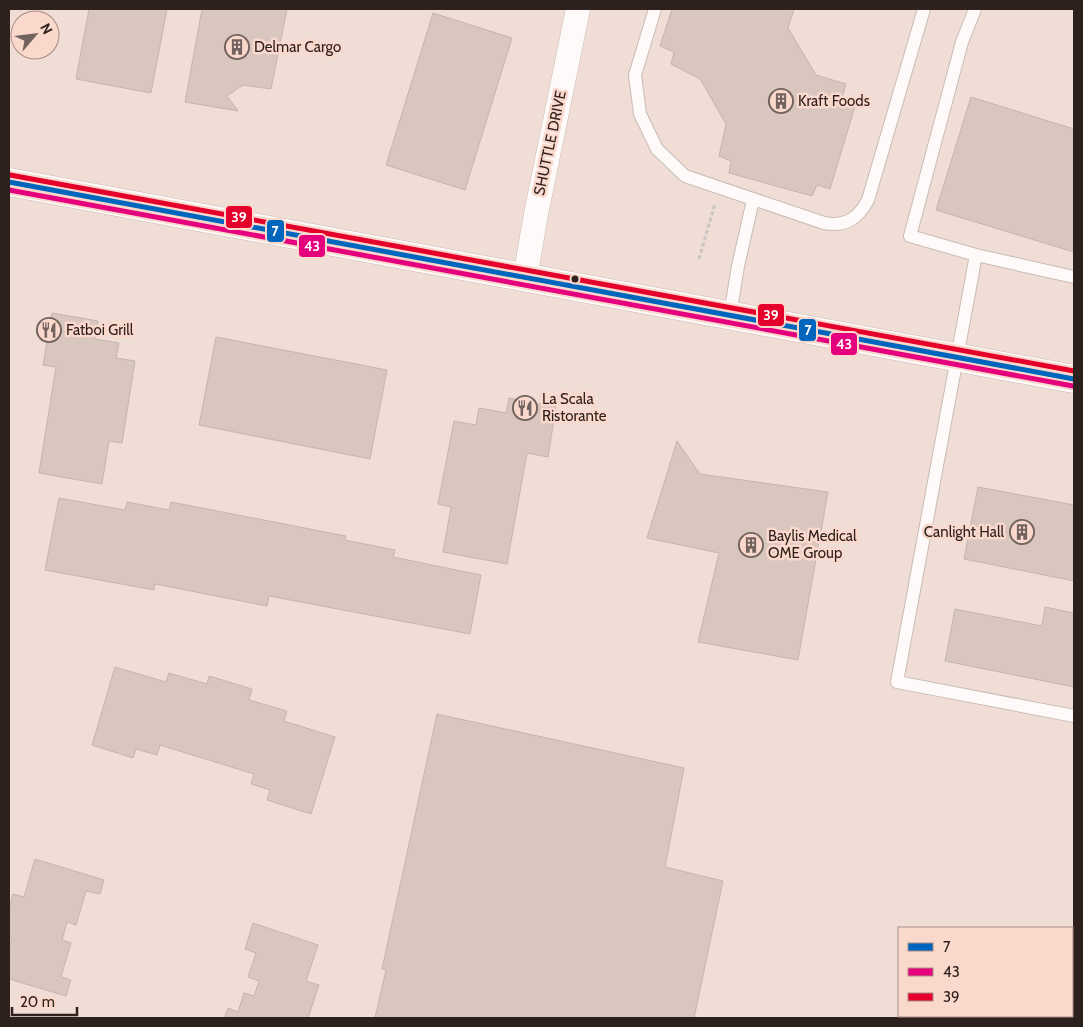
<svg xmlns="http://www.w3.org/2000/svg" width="1083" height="1027" viewBox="0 0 1083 1027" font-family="Cabin,sans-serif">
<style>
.building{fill:#d9c6bf;stroke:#c4b5b1}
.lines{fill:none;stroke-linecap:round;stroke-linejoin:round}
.service-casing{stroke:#c9bbb5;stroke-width:14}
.minor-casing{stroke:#c9bbb5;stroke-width:25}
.tertiary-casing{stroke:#c9bbb5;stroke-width:29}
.path{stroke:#cac5c3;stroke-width:3;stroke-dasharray:4 2.5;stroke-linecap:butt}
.service{stroke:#fdfaf9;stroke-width:12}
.minor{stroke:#fdfaf9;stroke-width:24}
.tertiary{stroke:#fdfaf9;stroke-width:28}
.bus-1-casing{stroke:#fad8cc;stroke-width:9}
.bus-2-casing{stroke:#fad8cc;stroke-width:9}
.bus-3-casing{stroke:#fad8cc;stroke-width:9}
.bus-1{stroke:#0065bd;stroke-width:5}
.bus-2{stroke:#e5007d;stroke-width:5}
.bus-3{stroke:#e4002b;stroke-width:5}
.bus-dot{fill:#2e211d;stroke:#fad8cc;stroke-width:2}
.labels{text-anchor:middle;stroke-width:5;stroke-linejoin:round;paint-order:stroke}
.poi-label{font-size:15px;fill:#2e211d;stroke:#fad8cc;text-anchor:start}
.street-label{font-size:15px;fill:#2e211d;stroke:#fad8cc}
.line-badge{stroke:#fad8cc;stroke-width:2}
.badge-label{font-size:14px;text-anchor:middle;font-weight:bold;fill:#fff}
</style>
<rect width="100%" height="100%" fill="#f0ddd6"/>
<path class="building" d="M89 9H167L151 93 76 79Z
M202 9H287L271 89 243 85 227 96 238 111 185 102Z
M672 9H794L788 28 816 75 846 84 842 98 856 103 830 189 817 185 812 196 729 173 731 161 719 156 726 124 700 79 671 64 674 52 660 46Z
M433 13 512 38 465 190 386 165Z
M971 97 1074 129V252L936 210Z
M52 313 98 321 95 339 119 343 116 358 135 361 122 443 109 441 102 484 39 473 56 367 43 365Z
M216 337 387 370 370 459 199 425Z
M509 398 556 407 548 457 527 453 507 564 443 552 451 507 438 504 454 421 476 425 479 408 506 413Z
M677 441 700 474 828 492 798 660 698 642 719 553 647 538Z
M978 487 1074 505V581L964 559Z
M59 498 125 510 127 502 169 510 171 502 346 536 345 540 395 550 393 557 481 575 470 634 269 596 267 606 155 584 154 590 45 570Z
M1045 607 1074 613V687L945 661 955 609 1042 626Z
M115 667 166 682 169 673 207 684 209 676 252 689 249 700 287 711 284 721 335 737 311 814 267 800 270 790 251 784 254 774 199 757 160 745 157 755 136 749 133 758 92 745Z
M437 714 684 768 665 867 723 881 694 1018H375L386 970 382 969Z
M35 859 104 880 100 894 86 891 76 925 67 922 62 940 71 943 61 977 71 980 66 996 9 979V947L12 938 9 937V909L13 894 24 897Z
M253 923 318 945 306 981 319 985 308 1018H224L228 1008 238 1012 244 993 254 996 259 981 248 977 256 953 245 949Z"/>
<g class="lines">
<defs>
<path id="service" d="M655 9 635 75 640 114 657 149 685 176 824 223C845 227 858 219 868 200L924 9
M975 9 962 42 910 236 976 255 1074 277
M976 255 897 682 1074 716
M730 315 738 266 753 200"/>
<path id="minor" d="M525 278 536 214 578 9"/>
<path id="tertiary" d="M9 182 1074 379"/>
</defs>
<use href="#service" class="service-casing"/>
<use href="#minor" class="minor-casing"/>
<use href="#tertiary" class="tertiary-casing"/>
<path class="path" d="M699 259 715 204"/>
<use href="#service" class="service"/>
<use href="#minor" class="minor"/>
<use href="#tertiary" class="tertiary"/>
<defs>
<path id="bus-1" d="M9 182 1074 379"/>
<path id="bus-2" d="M9 190 1073 386"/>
<path id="bus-3" d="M10 175 1074 371"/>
</defs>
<use href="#bus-1" class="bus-1-casing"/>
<use href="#bus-2" class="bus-2-casing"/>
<use href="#bus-3" class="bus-3-casing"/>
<use href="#bus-1" class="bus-1"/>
<use href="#bus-2" class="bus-2"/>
<use href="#bus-3" class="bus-3"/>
</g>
<defs>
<symbol id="building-ring" viewBox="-11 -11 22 22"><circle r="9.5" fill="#fad8cc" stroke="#72635e" stroke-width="1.5"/><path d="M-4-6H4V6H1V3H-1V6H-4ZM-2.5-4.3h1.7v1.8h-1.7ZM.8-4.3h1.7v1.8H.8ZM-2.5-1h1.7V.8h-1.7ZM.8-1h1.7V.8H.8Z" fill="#72635e"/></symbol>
<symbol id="restaurant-ring" viewBox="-11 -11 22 22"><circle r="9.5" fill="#fad8cc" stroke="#72635e" stroke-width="1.5"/><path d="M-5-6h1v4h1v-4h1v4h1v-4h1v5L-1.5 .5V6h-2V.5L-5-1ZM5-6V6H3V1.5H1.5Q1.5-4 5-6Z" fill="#72635e"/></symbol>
</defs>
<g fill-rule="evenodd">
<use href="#building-ring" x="223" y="33" width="28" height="28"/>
<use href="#building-ring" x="767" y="87" width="28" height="28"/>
<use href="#restaurant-ring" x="35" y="316" width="28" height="28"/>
<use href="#restaurant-ring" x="511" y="394" width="28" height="28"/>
<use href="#building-ring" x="1008" y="518" width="28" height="28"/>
<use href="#building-ring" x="737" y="531" width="28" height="28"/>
</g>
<circle class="bus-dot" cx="575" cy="279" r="4.5"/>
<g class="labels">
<g class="poi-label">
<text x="254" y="52">Delmar Cargo</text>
<text x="798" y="106">Kraft Foods</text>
<text x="66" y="335">Fatboi Grill</text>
<text x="542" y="404">La Scala<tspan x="542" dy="17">Ristorante</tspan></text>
<text x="1004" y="537" text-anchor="end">Canlight Hall</text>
<text x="768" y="541">Baylis Medical<tspan x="768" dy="17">OME Group</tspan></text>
</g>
<g class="street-label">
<text transform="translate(550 143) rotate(-78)" y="5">SHUTTLE DRIVE</text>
</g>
</g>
<g class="line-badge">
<rect x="225" y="205" width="28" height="24" rx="5" fill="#e4002b"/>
<rect x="266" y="219" width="19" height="24" rx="5" fill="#0065bd"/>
<rect x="298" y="234" width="28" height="24" rx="5" fill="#e5007d"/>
<rect x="757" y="303" width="28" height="24" rx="5" fill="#e4002b"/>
<rect x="798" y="318" width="19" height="24" rx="5" fill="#0065bd"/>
<rect x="830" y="332" width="28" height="24" rx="5" fill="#e5007d"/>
</g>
<g class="badge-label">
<text x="239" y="222">39</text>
<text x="275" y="236">7</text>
<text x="312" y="251">43</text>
<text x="771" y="320">39</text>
<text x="808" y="335">7</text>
<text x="844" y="349">43</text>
</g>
<rect width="1083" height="1027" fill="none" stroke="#2e211d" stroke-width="20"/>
<rect x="898" y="927" width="175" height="90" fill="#fad8cc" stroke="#a88f86"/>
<rect x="908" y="943" width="25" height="8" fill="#0065bd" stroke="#a88f86"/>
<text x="943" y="952" font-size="15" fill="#2e211d">7</text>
<rect x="908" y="968" width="25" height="8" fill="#e5007d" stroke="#a88f86"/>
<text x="943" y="977" font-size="15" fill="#2e211d">43</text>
<rect x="908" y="993" width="25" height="8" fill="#e4002b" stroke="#a88f86"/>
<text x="943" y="1002" font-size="15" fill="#2e211d">39</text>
<g transform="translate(35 35) rotate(62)"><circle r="24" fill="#fad8cc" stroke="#a88f86"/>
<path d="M0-4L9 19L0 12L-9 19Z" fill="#72635e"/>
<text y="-8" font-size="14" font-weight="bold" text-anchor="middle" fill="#2e211d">N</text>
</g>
<path d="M12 1007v8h65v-8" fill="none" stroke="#2e211d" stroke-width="2.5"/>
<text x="20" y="1007" font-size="15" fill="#2e211d" stroke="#fad8cc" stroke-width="4" paint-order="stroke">20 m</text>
</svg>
